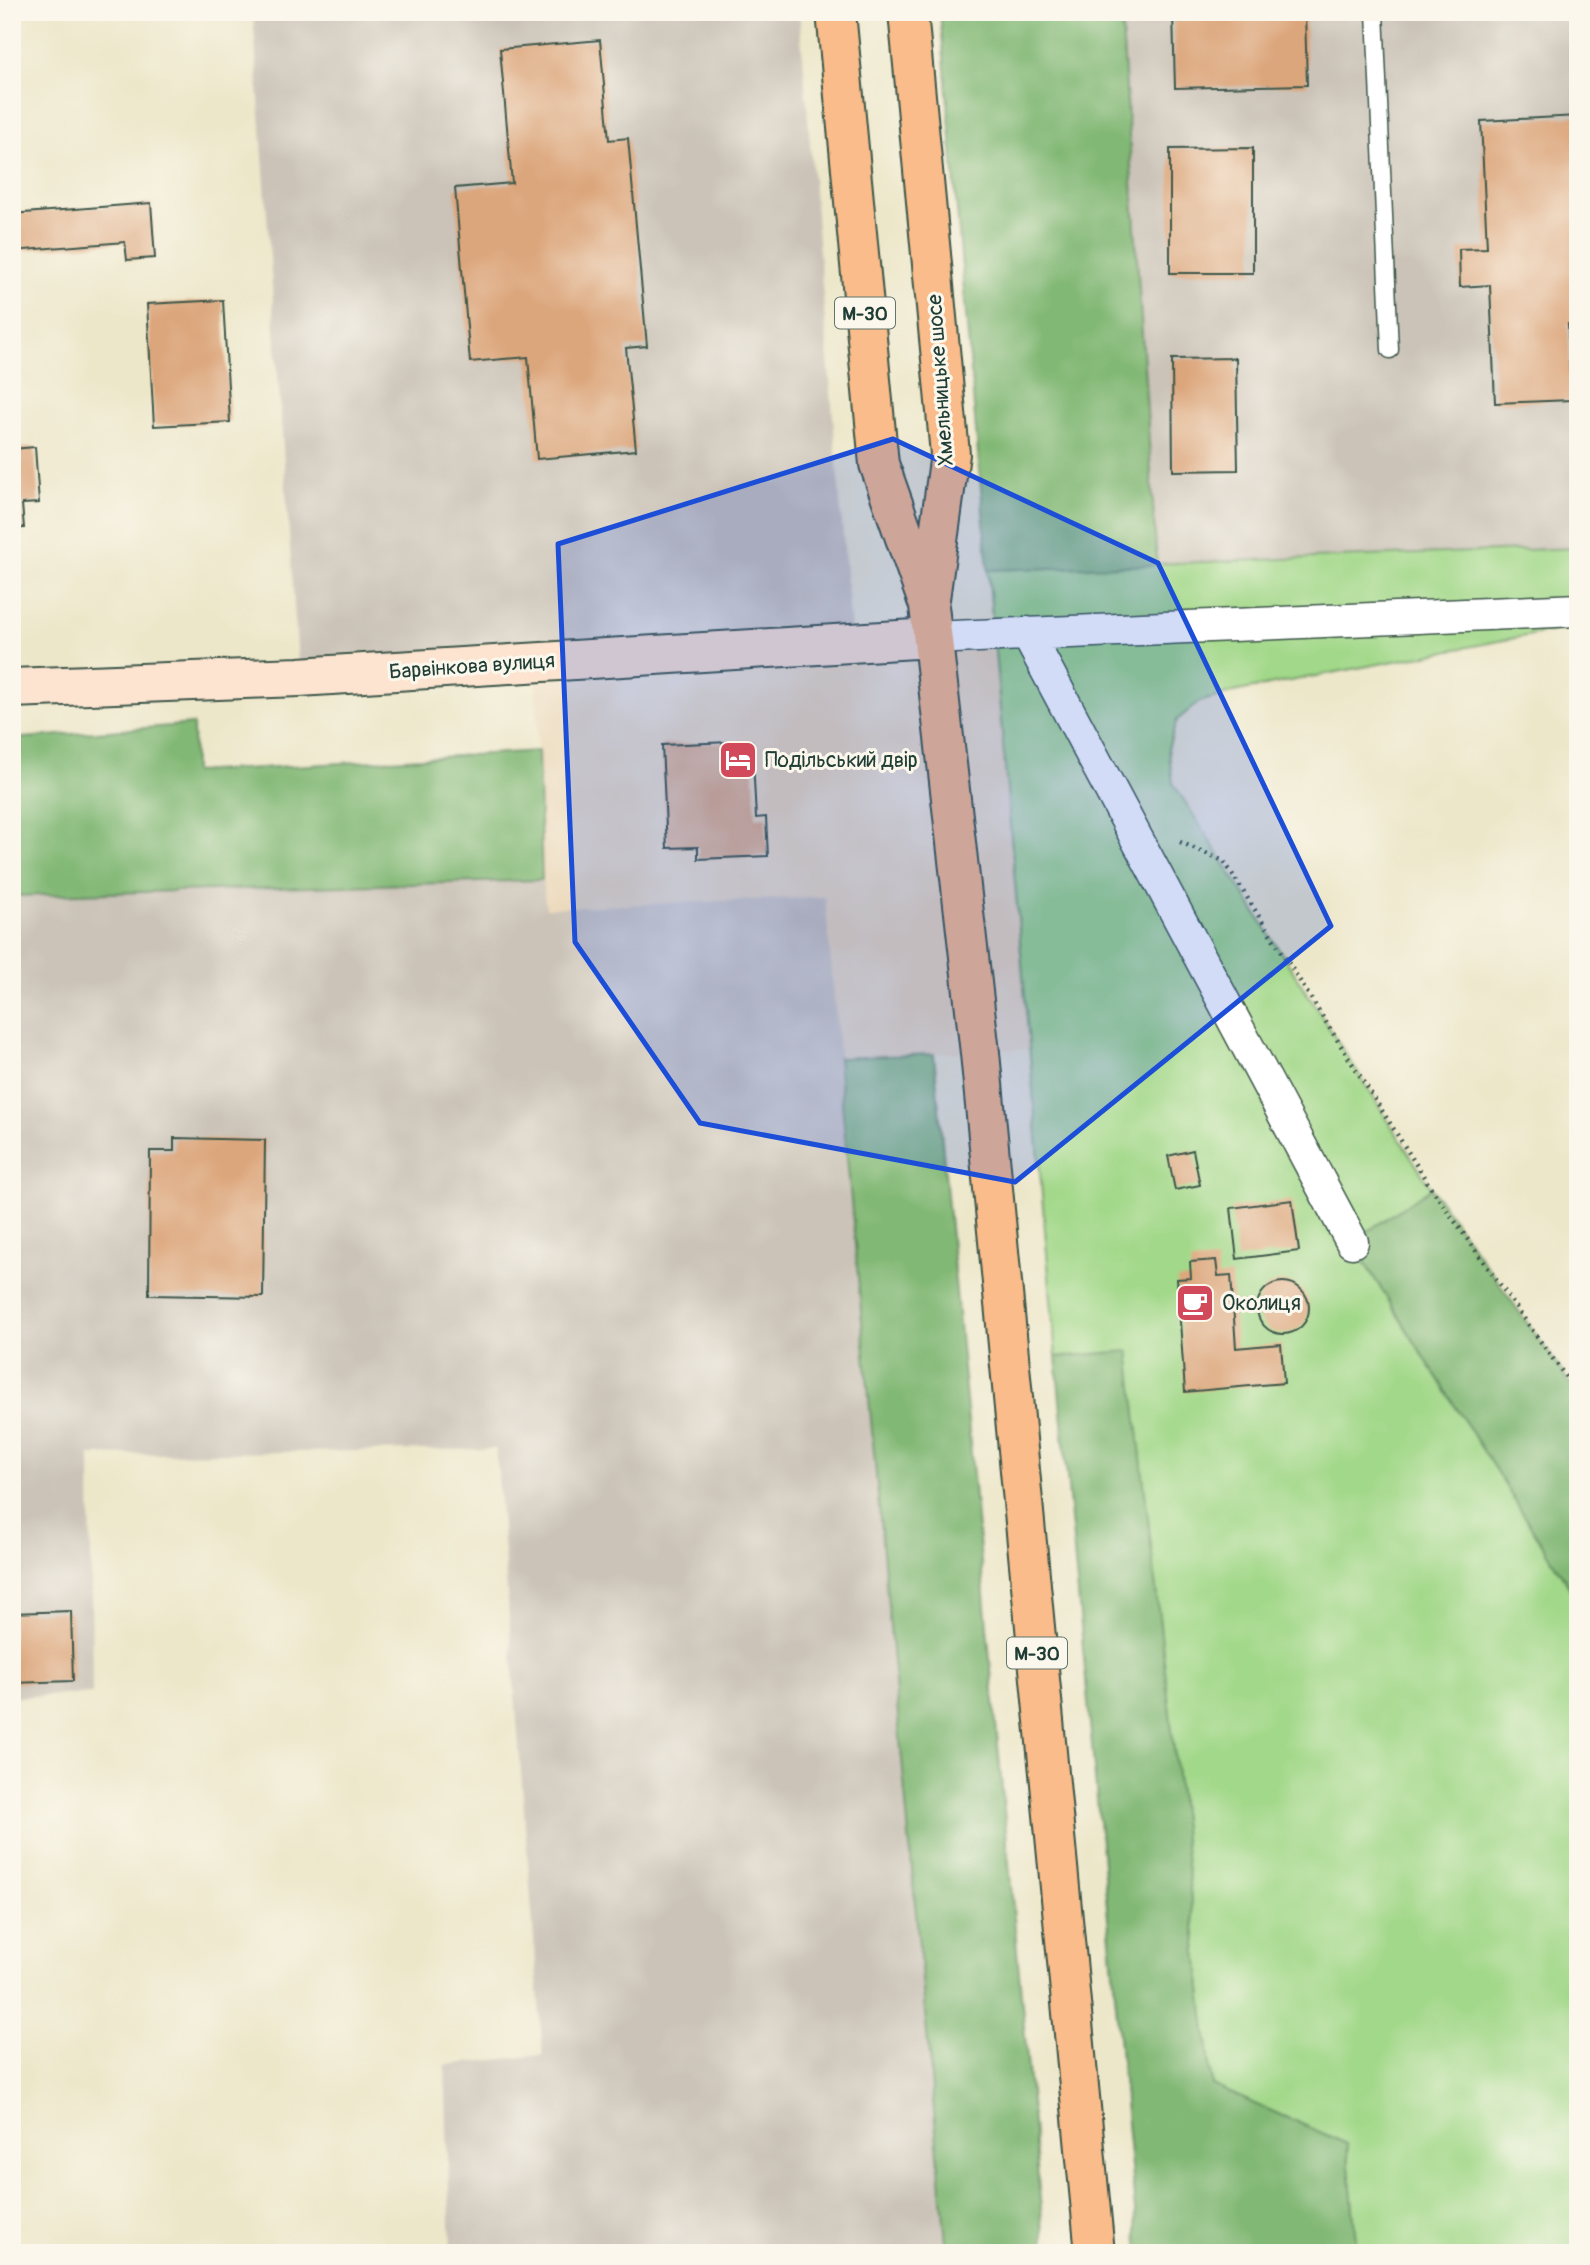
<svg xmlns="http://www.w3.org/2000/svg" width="1590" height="2265" viewBox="0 0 1590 2265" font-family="Pangolin,sans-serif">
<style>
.built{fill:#ebd8ba}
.industrial{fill:#cbc3b8}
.green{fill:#a2d889;stroke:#608a5e;stroke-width:2}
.forest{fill:#81b875;stroke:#507a54;stroke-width:2}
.building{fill:#dca67b}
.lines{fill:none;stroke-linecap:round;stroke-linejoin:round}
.lane-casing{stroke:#3e564a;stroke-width:19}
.street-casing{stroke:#3e564a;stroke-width:35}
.secondary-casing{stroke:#3e564a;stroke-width:42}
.highway-casing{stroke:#3e564a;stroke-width:42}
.path{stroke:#3e564a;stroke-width:4.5;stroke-dasharray:2 5;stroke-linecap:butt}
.lane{stroke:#fff;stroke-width:16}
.street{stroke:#fff;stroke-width:32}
.secondary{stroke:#fde4d0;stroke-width:38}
.highway{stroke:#f9bc8a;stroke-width:38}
.marked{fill:#1d4ed8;fill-opacity:0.2;stroke:#1d4ed8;stroke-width:5;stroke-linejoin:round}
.labels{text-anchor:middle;stroke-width:6;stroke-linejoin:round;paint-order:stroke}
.shield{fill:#fbf7ec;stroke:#61756b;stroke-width:2}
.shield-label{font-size:19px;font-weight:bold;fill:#1f3d34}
.street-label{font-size:21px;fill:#1f3d34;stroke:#fbf7ec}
.poi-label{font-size:21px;fill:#1f3d34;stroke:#fbf7ec;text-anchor:start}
</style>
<rect width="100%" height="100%" fill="#fbf7ec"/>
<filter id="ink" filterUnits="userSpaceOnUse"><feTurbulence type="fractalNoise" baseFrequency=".0143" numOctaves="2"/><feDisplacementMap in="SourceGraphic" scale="14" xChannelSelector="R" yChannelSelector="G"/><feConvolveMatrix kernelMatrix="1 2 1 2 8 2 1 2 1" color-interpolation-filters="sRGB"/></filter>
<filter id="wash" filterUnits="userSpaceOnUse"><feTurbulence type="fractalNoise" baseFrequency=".00686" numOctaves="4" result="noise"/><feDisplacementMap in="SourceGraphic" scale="28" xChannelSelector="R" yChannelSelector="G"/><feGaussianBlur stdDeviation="1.57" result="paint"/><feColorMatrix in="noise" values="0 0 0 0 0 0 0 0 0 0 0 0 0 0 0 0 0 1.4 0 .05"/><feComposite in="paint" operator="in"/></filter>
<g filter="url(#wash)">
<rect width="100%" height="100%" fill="#ede7ca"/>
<path class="built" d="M992 634 1011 841 1352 1242 1569 1588 1029 1049 838 1058 825 897 545 908 542 880 535 662Z"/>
<path class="industrial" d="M253 12H799L852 642 299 677Z
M1121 12H1578V548L1157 565Z
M542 880 546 908 825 897 947 2253H451L445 2065 543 2055 496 1449 90 1455 92 1694 12 1697V896Z"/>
<path class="green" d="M1578 548V626L1238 691 1199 702 1177 720 1168 748 1173 783 1431 1188 1352 1243 1578 1601V2253H1357L1347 2144 1212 2085 1129 1352 1056 1357 988 570Z"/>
<path class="forest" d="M940 12H1121L1157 565 988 570Z
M193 724 194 772 538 751 542 880 12 896V739Z
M934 1054 1045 2253H947L838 1058Z
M1431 1188 1578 1394V1601L1352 1242Z
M1129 1351 1212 2085 1347 2144 1357 2253H1139L1056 1357Z"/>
<g id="blocks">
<path class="building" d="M1173 12H1305L1307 85 1175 88Z
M600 40 609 140 628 138 647 346 626 348 636 450 537 459 528 357 470 362 455 188 512 183 500 49Z
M1578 116V324H1568L1571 400 1495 403 1490 285 1460 287 1459 249 1487 248 1481 121Z
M1253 148V273H1170V149Z
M151 203 155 258 127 260 125 242 12 251V214Z
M223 300 230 422 154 426 147 304Z
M1236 358 1238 470 1173 471 1172 359Z
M35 447 39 503 22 504 24 528 12 529V449Z
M752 741 756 818 766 817 768 856 698 859V847L667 848 662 745Z
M174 1138 265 1140 263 1297 149 1295 150 1151H174Z
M1193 1150 1200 1185 1175 1190 1168 1156Z
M1292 1200 1299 1251 1237 1259 1231 1208Z
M1216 1260 1218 1276 1231 1275 1236 1348 1281 1344 1284 1383 1185 1392 1177 1279 1191 1278 1190 1262Z
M1257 1308a26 26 0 1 1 52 0a26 26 0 1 1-52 0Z
M71 1611 73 1681 12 1683V1613Z"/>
</g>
</g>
<g filter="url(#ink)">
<use href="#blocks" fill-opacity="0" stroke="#3e564a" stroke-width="2"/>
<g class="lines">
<defs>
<path id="lane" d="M1375 12 1390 350"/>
<path id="street" d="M1027 633 1352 1242
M931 638 1578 610"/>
<path id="secondary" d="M12 688 299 677 931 638"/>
<path id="highway" d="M836 12 879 464 927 600
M908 12 950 454 929 606 980 1053 1095 2253"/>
</defs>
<use href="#lane" class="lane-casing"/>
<use href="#street" class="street-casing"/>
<use href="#secondary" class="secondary-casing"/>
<use href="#highway" class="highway-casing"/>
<path class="path" d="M1180 842 1224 861 1431 1188 1578 1394"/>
<use href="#lane" class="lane"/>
<use href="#street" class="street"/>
<use href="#secondary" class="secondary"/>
<use href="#highway" class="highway"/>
</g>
</g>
<path class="marked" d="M893 439 1158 563 1331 926 1015 1182 700 1123 575 942 558 544Z"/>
<defs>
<symbol id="hotel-square" viewBox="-11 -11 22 22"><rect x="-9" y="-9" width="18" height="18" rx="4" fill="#d1495b" stroke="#fbf7ec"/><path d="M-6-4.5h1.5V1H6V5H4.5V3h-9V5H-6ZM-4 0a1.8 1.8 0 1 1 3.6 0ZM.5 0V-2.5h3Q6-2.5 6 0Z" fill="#fff"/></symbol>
<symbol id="cafe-square" viewBox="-11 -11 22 22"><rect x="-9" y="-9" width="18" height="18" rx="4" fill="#d1495b" stroke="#fbf7ec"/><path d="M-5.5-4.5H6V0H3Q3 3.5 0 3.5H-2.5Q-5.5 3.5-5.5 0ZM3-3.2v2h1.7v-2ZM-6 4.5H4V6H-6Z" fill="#fff"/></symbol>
</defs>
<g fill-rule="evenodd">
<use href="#hotel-square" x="716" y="738" width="44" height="44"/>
<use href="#cafe-square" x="1173" y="1281" width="44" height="44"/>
</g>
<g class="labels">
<g class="shield">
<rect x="835" y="297.5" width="60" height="31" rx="5"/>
<rect x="1007" y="1637.5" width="60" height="31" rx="5"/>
</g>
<g class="shield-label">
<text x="865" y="320">М-30</text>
<text x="1037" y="1660">М-30</text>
</g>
<g class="street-label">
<text transform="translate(940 380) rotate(-94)" y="7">Хмельницьке шосе</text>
<text transform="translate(472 666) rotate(-4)" y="7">Барвінкова вулиця</text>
</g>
<g class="poi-label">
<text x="765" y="767">Подільський двір</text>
<text x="1222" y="1310">Околиця</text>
</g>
</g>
<rect width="1590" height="2265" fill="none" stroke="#fbf7ec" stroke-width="42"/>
</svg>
